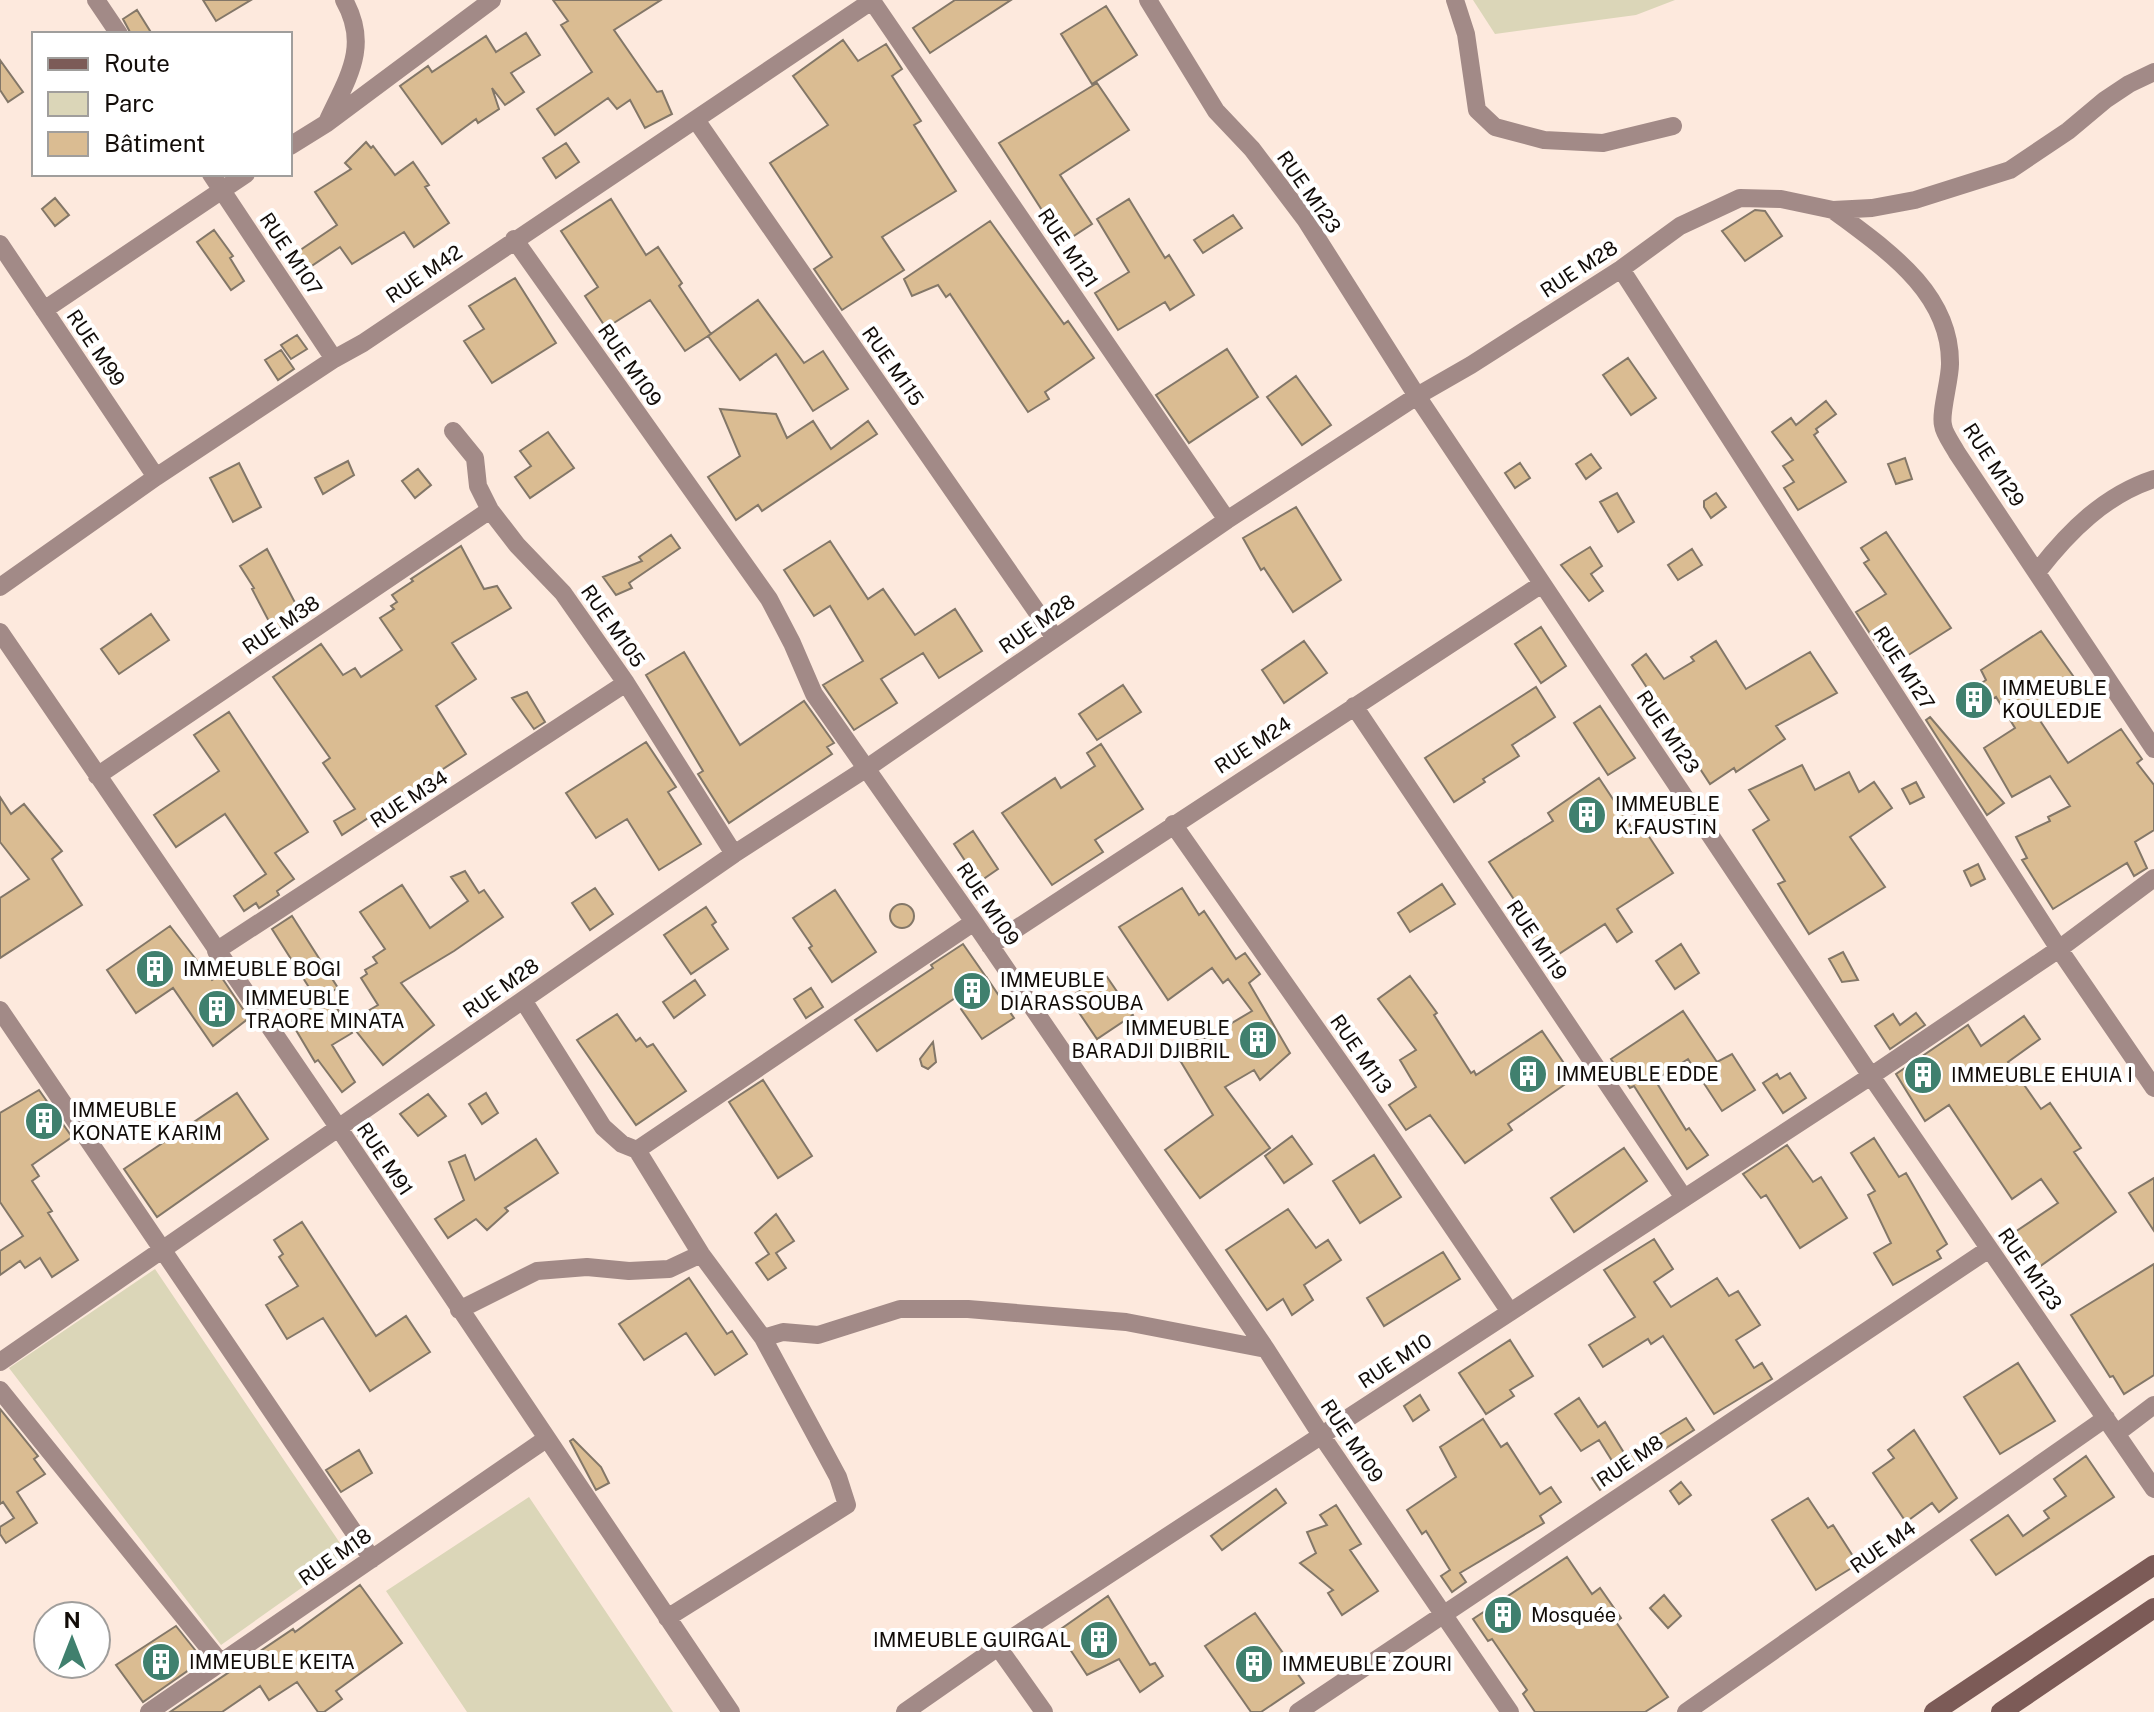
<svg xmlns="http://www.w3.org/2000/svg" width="2154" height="1712" viewBox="0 0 2154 1712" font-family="'Public Sans',sans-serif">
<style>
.green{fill:#dbd6b8}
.building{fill:#dabc92;stroke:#837768;stroke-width:2}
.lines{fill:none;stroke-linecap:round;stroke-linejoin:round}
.minor{stroke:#a28a87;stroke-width:18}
.secondary{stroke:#7c5b57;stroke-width:20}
.labels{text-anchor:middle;stroke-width:8;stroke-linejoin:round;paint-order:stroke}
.street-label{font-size:20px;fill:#120c08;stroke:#fff}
.poi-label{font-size:20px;fill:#120c08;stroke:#fff;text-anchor:start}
</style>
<rect width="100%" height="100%" fill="#fde9dd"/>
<path class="green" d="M1473 0H1675L1636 15 1495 34Z
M155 1269 348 1555 221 1645 9 1368Z
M529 1497 673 1712H467L386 1591Z"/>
<path class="building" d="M203 0H251L216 21Z
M553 0H661L614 30 657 92 662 91 672 114 645 128 630 100 617 109 608 98 555 135 537 109 592 72 561 25 568 21Z
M955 0H1011L930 53 913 28Z
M1106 6 1137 55 1092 84 1061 34Z
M137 10 152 34H131L123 19Z
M526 33 540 55 511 73 524 92 505 105 492 88 499 109 478 123 476 119 442 144 400 86 428 66 432 72 486 36 496 52Z
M843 40 858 61 886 44 902 69 892 76 921 121 914 125 956 191 882 237 904 270 842 310 814 269 832 257 770 163 828 125 793 76Z
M0 60 23 92 8 102 0 90Z
M1097 83 1129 130 1060 175 1092 224 1063 243 999 143Z
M366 142 371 148 373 146 395 175 413 162 429 185 425 187 449 223 414 247 404 232 352 264 340 247 304 271 293 255 337 225 315 192 351 169 345 163Z
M566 143 579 162 556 178 543 158Z
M55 198 69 215 55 226 42 209Z
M611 199 646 255 658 247 682 283 679 286 711 334 685 351 650 300 606 328 585 296 598 287 561 231Z
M1129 199 1165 258 1169 255 1194 295 1170 310 1165 302 1118 330 1095 293 1129 272 1097 219Z
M1755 210 1765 211 1782 236 1745 261 1722 231Z
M1233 215 1242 228 1203 253 1194 240Z
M990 221 1064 324 1068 321 1094 358 1045 392 1049 399 1028 412 950 294 946 297 938 285 912 296 904 279Z
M214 230 233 256 230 258 244 281 231 290 197 242Z
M515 278 556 343 492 383 464 341 484 329 469 306Z
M758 300 804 363 823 351 848 389 813 411 776 354 740 380 708 336Z
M297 335 307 349 291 359 281 345Z
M1227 349 1258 397 1189 443 1156 395Z
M281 350 294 369 278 380 265 360Z
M1628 358 1656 398 1631 415 1603 375Z
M1296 376 1331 425 1302 445 1267 397Z
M1826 401 1836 414 1816 429 1818 432 1814 435 1846 482 1798 510 1784 488 1794 482 1783 466 1793 460 1772 432 1791 418 1796 425Z
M720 409 776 414 787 438 813 421 831 449 868 421 877 434 762 511 758 505 736 520 708 477 740 456Z
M548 432 574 468 530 498 515 477 531 466 520 451Z
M1591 454 1601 468 1586 479 1576 464Z
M1905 458 1912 479 1896 484 1888 464Z
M348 461 354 475 323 494 315 478Z
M239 463 261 507 233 522 210 478Z
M1520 463 1530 478 1515 488 1505 473Z
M418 469 431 485 415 498 402 481Z
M1617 493 1634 522 1618 532 1600 502Z
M1716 493 1726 507 1711 518 1704 507V501Z
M1296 507 1341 580 1293 612 1264 568 1261 570 1243 538Z
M1886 532 1951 628 1891 666 1856 612 1886 594 1864 563 1869 560 1861 548Z
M671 535 680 548 629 583 632 588 616 595 603 577 642 561 639 557Z
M830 541 868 599 883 589 915 635 955 609 982 651 939 678 923 653 881 679 897 703 854 730 823 685 863 661 830 606 814 616 784 570Z
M461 546 484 589 497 586 511 608 452 643 476 679 436 706 466 754 342 835 334 821 355 809 323 763 330 758 273 677 321 644 343 675 355 668 361 677 402 650 380 618 394 609 391 606 397 602 392 595 413 581 411 579Z
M1590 547 1602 566 1591 574 1603 591 1589 601 1561 565Z
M267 549 302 616 274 631 252 589 254 588 240 566Z
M1692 549 1702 565 1678 580 1668 565Z
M151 614 169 640 119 674 101 649Z
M1541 627 1566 666 1541 683 1515 644Z
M2041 631 2076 680 2033 710 2068 763 2121 729 2142 759 2137 763 2154 785V830L2135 842 2147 868 2134 876 2127 863 2053 909 2022 860 2027 858 2016 837 2050 821 2048 817 2070 806 2050 776 2012 797 1984 748 2015 728 1996 697 1965 716 1956 701 1986 680 1981 670Z
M1304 641 1327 673 1284 703 1262 670Z
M1716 641 1746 689 1810 652 1837 693 1776 726 1785 739 1736 772 1734 768 1710 784 1632 665 1646 654 1664 679 1694 661 1691 657Z
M684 652 740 745 804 701 834 743 827 747 832 754 729 823 698 774 703 771 646 675Z
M1123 685 1141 712 1097 740 1079 714Z
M1536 687 1555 717 1512 745 1519 756 1483 779 1485 782 1454 802 1425 758Z
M527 692 545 722 534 729 512 698Z
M1600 706 1635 758 1608 775 1574 723Z
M229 712 308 832 275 853 294 879 277 891 279 895 259 908 256 903 244 911 234 896 266 874 225 814 176 847 154 815 219 771 194 735Z
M1930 717 1959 751 2004 803 1987 815 1926 720Z
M646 742 676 787 668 792 701 844 659 870 627 819 596 838 566 793Z
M1101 744 1143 809 1095 840 1103 852 1052 885 1002 813 1055 778 1061 788 1095 766 1087 753Z
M1802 765 1815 790 1849 772 1859 792 1874 782 1892 808 1850 837 1885 887 1809 934 1778 884 1785 881 1753 830 1769 820 1749 790Z
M1599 778 1634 831 1642 826 1673 873 1617 909 1632 932 1617 942 1605 924 1545 963 1514 914 1521 910 1489 862 1553 821 1548 813Z
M1916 782 1924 797 1910 804 1902 789Z
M0 797 11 814 24 804 62 851 52 859 82 905 0 958V898L29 879 0 842Z
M973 831 998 869 979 882 954 844Z
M1978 864 1985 879 1971 886 1964 871Z
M465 871 479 893 484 890 503 917 454 951 401 983 434 1025 383 1065 349 1022 378 1005 361 978 367 974 365 970 377 963 373 957 385 949 360 912 402 885 430 928 468 901 451 877Z
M1442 884 1455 904 1410 932 1398 913Z
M595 888 613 914 590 930 572 903Z
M1182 888 1199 915 1204 911 1236 959 1245 953 1260 974 1249 983 1290 1053 1260 1080 1254 1070 1225 1087 1270 1148 1200 1198 1165 1150 1213 1115 1175 1052 1203 1035 1205 1039 1252 1011 1228 979 1223 983 1212 968 1168 1000 1119 927Z
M835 890 876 952 832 982 809 948 812 946 793 918Z
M890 916a12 12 0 1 1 24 0a12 12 0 1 1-24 0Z
M706 907 716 922 712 925 728 949 691 974 664 935Z
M292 916 338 988 317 1000 272 929Z
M170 926 212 980 220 975 249 1018 213 1046 173 988 136 1013 107 970Z
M963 944 986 977 877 1051 855 1020 933 968 931 965Z
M1681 944 1699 973 1675 989 1656 961Z
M1843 952 1858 980 1842 982 1829 959Z
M1105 974 1133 1015 1097 1039 1069 998Z
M1410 976 1437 1013 1434 1015 1471 1073 1474 1071 1476 1075 1542 1031 1574 1078 1508 1124 1512 1130 1465 1163 1430 1115 1406 1130 1389 1105 1416 1087 1400 1060 1416 1050 1378 999Z
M987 978 1014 1018 982 1039 961 1009Z
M695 980 705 995 674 1018 663 1002Z
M811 988 823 1007 806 1018 794 999Z
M329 995 352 1033 332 1045 355 1082 342 1092 318 1060 315 1062 290 1020Z
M1683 1011 1717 1062 1732 1054 1755 1090 1722 1111 1688 1059 1655 1080 1686 1130 1689 1128 1708 1155 1687 1169 1634 1086 1630 1088 1611 1059Z
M1916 1013 1925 1025 1890 1049 1875 1026 1893 1014 1900 1025Z
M617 1014 636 1041 640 1038 647 1047 653 1044 686 1091 636 1125 577 1040Z
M2024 1016 2040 1039 2008 1062 2041 1109 2050 1103 2081 1148 2074 1152 2116 1212 2039 1267 2015 1232 2058 1203 2041 1179 2012 1199 1949 1105 1925 1121 1896 1074 1968 1025 1981 1046Z
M933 1042 936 1062 928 1069 922 1066 920 1059Z
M1790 1073 1806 1098 1783 1113 1763 1083 1777 1074 1780 1079Z
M763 1080 812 1156 778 1178 729 1102Z
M39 1090 72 1137 32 1165 39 1176 32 1181 52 1211 48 1213 78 1260 52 1277 40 1258 25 1268 20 1261 0 1275V1251L23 1236 0 1202V1113Z
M237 1093 268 1139 157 1217 124 1169Z
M486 1093 498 1113 482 1124 469 1104Z
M428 1094 446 1116 418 1136 400 1114Z
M366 1123 378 1141 367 1148 355 1131Z
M1292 1136 1312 1164 1284 1183 1265 1156Z
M1874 1138 1899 1177 1906 1173 1947 1244 1937 1251 1941 1258 1893 1285 1874 1253 1891 1243 1868 1195 1875 1191 1851 1153Z
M536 1139 558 1173 505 1208 508 1211 487 1230 476 1219 448 1238 435 1219 464 1200 449 1162 465 1155 475 1180Z
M1787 1145 1813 1182 1821 1177 1847 1218 1800 1248 1766 1195 1761 1198 1743 1174Z
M1624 1148 1647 1181 1574 1232 1551 1198Z
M1374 1155 1401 1197 1360 1223 1333 1181Z
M2154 1178V1231L2129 1193Z
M1288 1209 1316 1248 1328 1240 1341 1260 1304 1285 1313 1300 1292 1315 1283 1299 1267 1310 1226 1250Z
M776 1214 794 1241 776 1253 786 1268 768 1280 756 1263 769 1254 755 1233Z
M302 1222 376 1336 406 1316 430 1352 370 1391 323 1318 287 1339 266 1305 298 1286 279 1257 283 1254 274 1240Z
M1654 1239 1673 1269 1654 1282 1671 1307 1717 1278 1729 1296 1738 1291 1760 1325 1736 1340 1754 1368 1762 1363 1772 1379 1714 1414 1663 1336 1651 1344 1648 1339 1603 1367 1589 1345 1635 1317 1604 1270Z
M1443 1252 1460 1279 1384 1326 1367 1298Z
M2154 1264V1375L2124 1394 2113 1376 2110 1377 2071 1315Z
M689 1278 727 1334 732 1331 747 1354 715 1375 686 1333 644 1360 619 1324Z
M1510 1340 1533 1376 1510 1390 1514 1396 1486 1414 1459 1373Z
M2018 1363 2055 1421 2000 1454 1964 1397Z
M1420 1395 1429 1410 1413 1421 1404 1406Z
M1579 1398 1598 1427 1605 1422 1626 1456 1634 1450 1642 1463 1600 1490 1592 1478 1614 1464 1599 1440 1581 1451 1555 1414Z
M0 1409 38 1456 34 1459 45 1474 17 1492 37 1523 6 1543 0 1534V1527L14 1518 3 1502 0 1504Z
M1686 1418 1694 1430 1652 1457 1644 1444Z
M1483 1419 1501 1447 1507 1443 1540 1494 1551 1487 1561 1502 1540 1516 1544 1523 1460 1573 1466 1582 1452 1592 1441 1576 1450 1570 1426 1531 1422 1534 1407 1510 1456 1477 1440 1447Z
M1914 1430 1957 1498 1939 1512 1932 1503 1906 1522 1873 1473 1894 1458 1888 1450Z
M573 1439 601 1467 609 1483 596 1490 570 1441Z
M359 1450 372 1473 341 1492 326 1470Z
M2086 1456 2114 1497 1996 1575 1971 1540 2008 1515 2023 1536 2049 1518 2044 1511 2066 1496 2054 1479Z
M1681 1482 1691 1495 1679 1504 1670 1491Z
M1276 1489 1286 1503 1222 1550 1211 1536Z
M1808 1498 1828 1528 1833 1525 1858 1564 1816 1590 1772 1520Z
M1336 1505 1361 1544 1350 1550 1378 1591 1342 1615 1328 1593 1333 1590 1300 1563 1316 1553 1307 1532 1327 1525 1320 1515Z
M1567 1557 1592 1594 1600 1588 1621 1618 1616 1622 1668 1697 1645 1712H1535L1523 1694 1527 1690 1492 1639 1488 1641 1473 1619Z
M360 1585 402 1643 336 1691 342 1699 324 1712H318L297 1682 269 1700 260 1686 222 1712H170L293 1629 295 1632Z
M1664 1595 1681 1616 1668 1628 1650 1608Z
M1108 1596 1150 1665 1155 1663 1163 1676 1140 1692 1119 1659 1087 1675 1058 1631Z
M1255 1613 1304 1683 1261 1712H1251L1205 1646Z
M176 1626 203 1660 143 1702 116 1665Z"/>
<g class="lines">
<path class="minor" d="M96 0 119 34
M1148 0 1216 111 1252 149 1305 219 1417 396 1871 1076 2154 1489
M1455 0 1466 34 1477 110 1495 127 1544 140 1603 143 1673 126
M872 1 1227 520
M328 120C348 77 370 46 344 0
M696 120 1055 638
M290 146 327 123 492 0
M211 174 334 359
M1833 210C1885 249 1951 292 1950 364 1950 380 1940 413 1943 425 1944 434 1953 445 1957 453L2154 749
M514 239 769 599 792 643 814 694 974 922 1266 1349 1321 1435 1510 1712
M0 244 156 477
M1621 269 2059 949 2154 1088
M44 310 246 174
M453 431 475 458 478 486 490 510 517 545 563 593 626 683 734 854
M2038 571C2069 531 2105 495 2154 479
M0 587 156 477 334 359 363 343 873 0
M0 632 338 1127 731 1712
M1354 706 1684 1198
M97 776 490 510
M1173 824 1358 1088 1510 1312
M990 946 1542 584
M216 951 626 683
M523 1000 603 1127 622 1144 637 1150 974 922
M0 1010 372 1559
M637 1150 701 1254 763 1338 783 1332 818 1335 900 1309H968L1126 1322 1266 1349
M459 1310 537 1271 587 1267 629 1271 669 1269 701 1254
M0 1362 734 854 867 768 1227 520 1417 396 1471 365 1621 269 1680 226 1740 198 1781 199 1833 210 1872 208 1915 200 2010 170 2068 131 2105 100 2129 84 2154 72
M0 1390 221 1663
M2117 1433 2154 1405
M667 1618 847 1505 838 1477 763 1338
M998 1647 1044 1712
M149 1712 546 1439
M905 1712 998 1647 1871 1076 2059 949 2154 878
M1298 1712 1989 1249
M1686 1712 2106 1418"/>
<path class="secondary" d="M1934 1712 2154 1565
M2001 1712 2154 1608"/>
</g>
<defs>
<symbol id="building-disc" viewBox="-11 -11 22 22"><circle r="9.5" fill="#40806e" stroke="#fff"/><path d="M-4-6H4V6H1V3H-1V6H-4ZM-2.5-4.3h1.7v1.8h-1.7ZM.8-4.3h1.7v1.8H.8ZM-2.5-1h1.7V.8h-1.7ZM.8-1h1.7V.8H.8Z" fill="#fff"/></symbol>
</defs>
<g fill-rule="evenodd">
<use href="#building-disc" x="1952" y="678" width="44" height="44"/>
<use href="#building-disc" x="1565" y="793" width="44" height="44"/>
<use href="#building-disc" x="133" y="947" width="44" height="44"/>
<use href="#building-disc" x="950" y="969" width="44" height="44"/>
<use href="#building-disc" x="195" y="987" width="44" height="44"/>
<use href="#building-disc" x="1236" y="1018" width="44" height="44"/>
<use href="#building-disc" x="1506" y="1052" width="44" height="44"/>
<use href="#building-disc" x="1901" y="1053" width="44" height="44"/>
<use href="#building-disc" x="22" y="1099" width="44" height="44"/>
<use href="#building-disc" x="1481" y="1593" width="44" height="44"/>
<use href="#building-disc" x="1077" y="1618" width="44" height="44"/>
<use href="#building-disc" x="139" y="1640" width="44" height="44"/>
<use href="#building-disc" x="1232" y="1642" width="44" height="44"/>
</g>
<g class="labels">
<g class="street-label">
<text transform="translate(1309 192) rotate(55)" y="7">RUE M123</text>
<text transform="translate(1068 248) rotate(56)" y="7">RUE M121</text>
<text transform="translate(291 254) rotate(56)" y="7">RUE M107</text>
<text transform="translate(1579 269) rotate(-33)" y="7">RUE M28</text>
<text transform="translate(424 274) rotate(-34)" y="7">RUE M42</text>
<text transform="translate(96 348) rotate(56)" y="7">RUE M99</text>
<text transform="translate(630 365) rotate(55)" y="7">RUE M109</text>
<text transform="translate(893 366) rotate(55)" y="7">RUE M115</text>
<text transform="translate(1994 465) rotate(57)" y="7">RUE M129</text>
<text transform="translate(1037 624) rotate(-35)" y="7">RUE M28</text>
<text transform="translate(281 625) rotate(-34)" y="7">RUE M38</text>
<text transform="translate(613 626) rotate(55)" y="7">RUE M105</text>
<text transform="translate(1904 668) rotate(57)" y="7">RUE M127</text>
<text transform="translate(1668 732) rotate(56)" y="7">RUE M123</text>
<text transform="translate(1253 745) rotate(-33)" y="7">RUE M24</text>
<text transform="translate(409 799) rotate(-33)" y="7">RUE M34</text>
<text transform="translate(988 904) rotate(56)" y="7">RUE M109</text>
<text transform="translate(1537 940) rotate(56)" y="7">RUE M119</text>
<text transform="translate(501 988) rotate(-35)" y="7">RUE M28</text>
<text transform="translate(1361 1054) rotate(55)" y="7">RUE M113</text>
<text transform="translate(385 1159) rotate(56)" y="7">RUE M91</text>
<text transform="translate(2030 1269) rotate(55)" y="7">RUE M123</text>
<text transform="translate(1395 1361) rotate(-33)" y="7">RUE M10</text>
<text transform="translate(1352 1441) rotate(56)" y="7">RUE M109</text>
<text transform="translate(1630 1461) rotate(-34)" y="7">RUE M8</text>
<text transform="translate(1883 1547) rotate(-35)" y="7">RUE M4</text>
<text transform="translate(335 1557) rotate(-35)" y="7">RUE M18</text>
</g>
<g class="poi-label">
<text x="2002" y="695">IMMEUBLE<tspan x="2002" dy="23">KOULEDJE</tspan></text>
<text x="1615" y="811">IMMEUBLE<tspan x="1615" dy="23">K.FAUSTIN</tspan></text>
<text x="183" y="976">IMMEUBLE BOGI</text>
<text x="1000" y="987">IMMEUBLE<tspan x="1000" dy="23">DIARASSOUBA</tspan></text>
<text x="245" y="1005">IMMEUBLE<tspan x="245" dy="23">TRAORE MINATA</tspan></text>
<text x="1230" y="1035" text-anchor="end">IMMEUBLE<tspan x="1230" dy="23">BARADJI DJIBRIL</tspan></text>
<text x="1556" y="1081">IMMEUBLE EDDE</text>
<text x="1951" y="1082">IMMEUBLE EHUIA I</text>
<text x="72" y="1117">IMMEUBLE<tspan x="72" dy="23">KONATE KARIM</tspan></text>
<text x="1531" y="1622">Mosquée</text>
<text x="1071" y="1647" text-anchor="end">IMMEUBLE GUIRGAL</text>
<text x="189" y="1669">IMMEUBLE KEITA</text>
<text x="1282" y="1671">IMMEUBLE ZOURI</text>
</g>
</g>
<rect x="32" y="32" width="260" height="144" fill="#ffffff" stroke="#a09e9c" stroke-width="2"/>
<rect x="48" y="58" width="40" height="12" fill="#7c5b57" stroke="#a09e9c" stroke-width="2"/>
<text x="104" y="72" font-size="24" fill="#120c08">Route</text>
<rect x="48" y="92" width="40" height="24" fill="#dbd6b8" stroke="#a09e9c" stroke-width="2"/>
<text x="104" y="112" font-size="24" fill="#120c08">Parc</text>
<rect x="48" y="132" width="40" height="24" fill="#dabc92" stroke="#a09e9c" stroke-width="2"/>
<text x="104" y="152" font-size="24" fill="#120c08">Bâtiment</text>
<g transform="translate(72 1640)"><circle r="38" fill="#ffffff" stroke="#a09e9c" stroke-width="2"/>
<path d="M0-6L14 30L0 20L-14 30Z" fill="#40806e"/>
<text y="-12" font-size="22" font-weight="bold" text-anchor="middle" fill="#120c08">N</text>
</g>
</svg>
